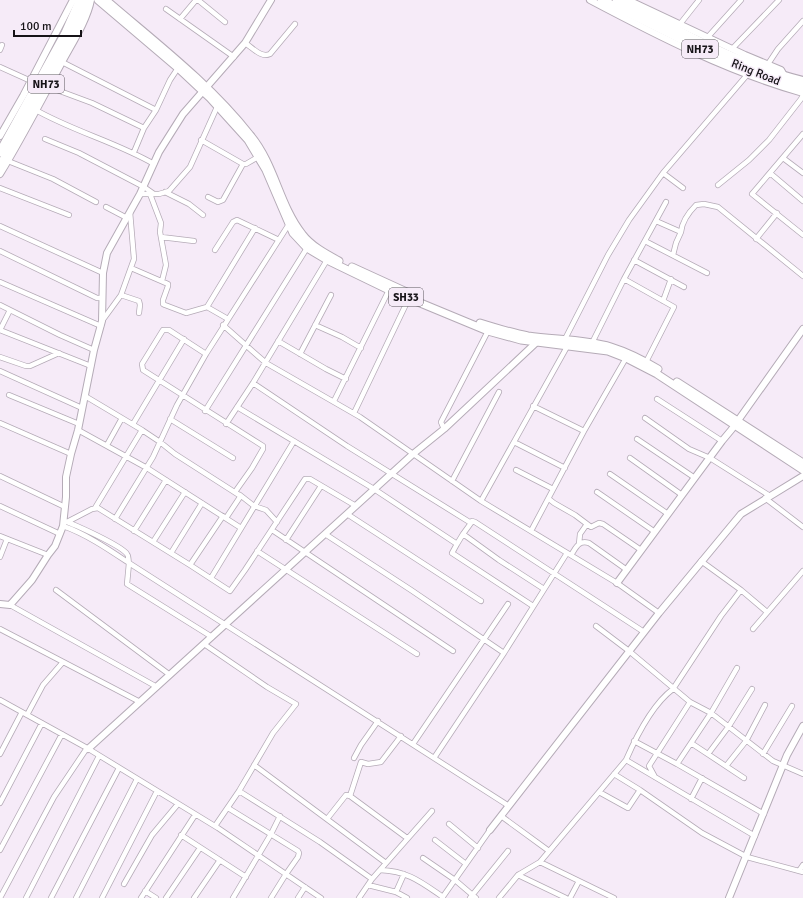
<svg xmlns="http://www.w3.org/2000/svg" width="803" height="898" viewBox="0 0 803 898" font-family="Signika,sans-serif">
<style>
.lines{fill:none;stroke-linecap:round;stroke-linejoin:round}
.street-casing{stroke:#b5abb7;stroke-width:6}
.secondary-casing{stroke:#b5abb7;stroke-width:8}
.primary-casing{stroke:#b5abb7;stroke-width:9}
.highway-casing{stroke:#b5abb7;stroke-width:10}
.street{stroke:#fff;stroke-width:4.5}
.secondary{stroke:#fff;stroke-width:6}
.primary{stroke:#fff;stroke-width:7}
.highway{stroke:#fff;stroke-width:8}
.labels{text-anchor:middle;stroke-width:3;stroke-linejoin:round;paint-order:stroke}
.shield{fill:#f6ebf8;stroke:#59545a;stroke-width:1}
.shield-label{font-size:11px;font-weight:bold;fill:#161317}
.street-label{font-size:12px;fill:#161317;stroke:#f6ebf8}
</style>
<rect width="100%" height="100%" fill="#f6ebf8"/>
<g class="lines">
<defs>
<path id="street" d="M198 0 225 22
M166 9 234 57
M180 19 196 0
M680 24 699 0
M706 39 741 0
M245 43C253 48 261 58 270 54L295 24
M732 49 779 0
M0 50 2 45
M62 62 156 110
M768 64 778 49 803 21
M0 67 31 81
M49 87 92 103 144 128
M34 109C72 131 116 142 154 164
M803 134 752 194 803 235
M45 139 79 153 144 187 154 194
M201 140 243 164H246L258 157
M134 152 144 128 156 110 170 80 178 68
M783 158 803 173
M8 161 53 179 96 202
M770 173 803 201
M718 185 749 160 769 140 801 99 803 95
M0 188 69 215
M683 188 663 173 747 75
M165 192 189 204 203 215
M140 194H159L169 191 190 167 217 107
M150 194 161 223 160 232 166 265 162 281
M208 197 218 202 223 200 243 164
M106 207 127 218
M656 221 681 232C682 222 689 212 696 205L704 204 718 207 803 276
M0 226 103 273
M161 237 194 241
M756 239 777 213
M645 241 707 273
M215 250 233 222 237 220 279 240
M0 251 97 298H102
M673 255 676 243 681 232
M634 260 684 287
M131 268 168 284V286L163 300V304L165 305 186 313 207 307 228 319
M624 279 674 307 646 362
M0 282 101 326
M121 295 139 301 140 305 139 313
M663 301 671 279
M0 305 60 335 94 350
M207 307 255 228
M102 321 121 295 134 259 130 212
M223 325 266 363 360 417 481 501 617 583 659 613
M315 325 342 337 361 348
M0 330 91 366
M0 330 10 310
M278 341 326 369 346 379
M564 341 608 255 629 220 663 173
M592 343 624 279 666 202
M206 354 169 330H163L142 364 143 370 263 446V449L252 468 235 492
M300 354 331 295
M0 357 26 366H30L59 353
M0 371 82 408
M253 383 347 446 471 523 463 534 499 560 544 589
M9 395 79 424
M85 396 142 430 160 442 175 454 239 495 240 497 226 518
M657 399 722 441
M334 401 389 290
M533 406 584 431
M237 407 374 489 457 544 452 553 533 606
M205 411 307 248
M354 413 409 298
M645 418 689 449 710 458 770 496
M170 419 233 458
M0 423 71 454
M133 424 184 339
M226 424 253 383 327 260
M444 429 441 422 488 331
M78 430 147 468 241 528
M637 439 695 478
M514 442 565 468
M107 445 122 418
M630 458 682 495
M516 470 553 489
M610 474 668 514
M0 476 65 507
M452 481 499 392
M597 492 655 532
M240 495 254 506 266 510 277 522
M765 498 803 527
M549 499 554 503 575 515 591 527 599 523 603 524 641 550
M481 501 568 345
M0 506 60 534
M95 508 142 430
M347 514 481 601
M115 519 153 457 177 405 206 354 289 224
M64 521C74 524 122 546 127 554 129 556 128 560 129 563L509 806
M67 522 92 509 98 508 190 565 230 591 245 570 305 479H310L356 506
M471 523 472 521 475 522 644 632
M63 526C86 534 108 549 129 563L127 584 212 637
M272 530 453 651
M134 531 166 480
M531 531 584 431 626 358
M325 534 411 590 504 653
M0 536 48 555
M286 540 321 486
M153 542 185 492
M457 544 463 534
M579 544 580 534 587 524
M257 551 417 654
M171 553 202 503
M571 555C576 548 578 540 589 543L627 570
M0 557 7 539
M701 561 741 590
M190 565 223 516
M211 578 294 441
M56 590 170 675
M10 605 157 687
M596 626 629 651 690 702 711 713 773 761 803 774
M0 629 140 702
M753 629 803 571
M204 644 267 687 296 704 273 733 239 791 215 826
M0 700 87 748 218 828 321 898
M27 715 43 685 63 662
M634 741 677 764 764 814
M691 743 744 778
M413 744 508 604
M0 754 22 712
M708 754 729 726 752 689
M763 754 792 706
M354 758 361 745 378 721
M434 758 504 653 567 553
M626 760 755 836
M677 764 711 713 737 668
M254 765 386 863
M726 766 746 741 765 705
M614 774 640 790 702 833 747 857 803 872
M655 777 649 766 690 702
M239 791 320 842 372 879 359 898
M599 792 628 808 640 790
M350 796 361 762 368 764 381 762 401 736
M691 799 702 778
M0 803 42 723
M228 808 298 851 299 853 298 857 286 874 271 898
M501 816 549 851
M327 819 346 795 350 796 407 838
M449 824 478 848
M181 835 246 877
M435 840 466 864
M0 850 62 734
M423 858 455 880 476 898
M540 862 614 898
M380 870C408 871 421 882 443 897
M799 871 803 865
M518 875 566 898
M372 879 432 811
M124 884 152 835 178 804
M368 885 396 892 407 898
M145 891 156 898
M396 892 404 874
M0 898 54 797 87 748
M26 898 99 756
M51 898 119 768
M76 898 137 779
M102 898 157 791
M141 898 195 815
M166 898 200 848
M194 898 220 860
M233 898 271 834 280 816
M298 898 305 887
M442 898 490 830
M470 898 508 851
M499 898 518 875 540 862 626 760C636 737 653 704 673 689L721 616 741 590 767 612
M570 898 579 881"/>
<path id="secondary" d="M590 0C658 36 728 72 803 93
M628 0 745 55 781 70 785 77
M0 136 23 96 73 0
M0 174C22 138 41 101 61 64 71 45 87 21 91 0
M617 583 722 441 732 429 803 329
M0 604 10 605 32 580 48 555 55 546 63 526 66 497V477L71 454 78 430 94 350 102 321 103 273 107 253 140 194 159 152 183 114 245 43 271 0
M88 749 413 454 444 429 540 339
M490 830 659 613 741 514 803 476
M729 898 787 755 803 726"/>
<path id="primary" d="M98 0 178 68 210 98 248 140 266 170 293 233 307 248 327 260 389 290 488 331 521 340 608 351 626 358 657 374 803 470
M106 0C156 43 209 83 250 135 275 165 279 205 302 234 311 246 326 254 339 261
M352 267 411 294
M480 323C496 328 512 333 528 336 555 340 584 339 611 347 627 352 643 360 658 369
M677 382 803 463"/>
<path id="highway" d="M602 0 699 48 751 71 766 77 803 88
M617 0C678 29 737 65 803 81
M0 152 65 34 80 0
M0 166 65 47 88 0"/>
</defs>
<use href="#street" class="street-casing"/>
<use href="#secondary" class="secondary-casing"/>
<use href="#primary" class="primary-casing"/>
<use href="#highway" class="highway-casing"/>
<use href="#street" class="street"/>
<use href="#secondary" class="secondary"/>
<use href="#primary" class="primary"/>
<use href="#highway" class="highway"/>
</g>
<g class="labels">
<g class="shield">
<rect x="682" y="40" width="36" height="18" rx="3"/>
<rect x="28" y="75" width="36" height="18" rx="3"/>
<rect x="389" y="288" width="34" height="18" rx="3"/>
</g>
<g class="shield-label">
<text x="700" y="53">NH73</text>
<text x="46" y="88">NH73</text>
<text x="406" y="301">SH33</text>
</g>
<g class="street-label">
<text transform="translate(756 72) rotate(22)" y="4">Ring Road</text>
</g>
</g>
<path d="M14 30v6h67v-6" fill="none" stroke="#161317" stroke-width="2"/>
<text x="20" y="30" font-size="12" fill="#161317" stroke="#f6ebf8" stroke-width="3" paint-order="stroke">100 m</text>
</svg>
